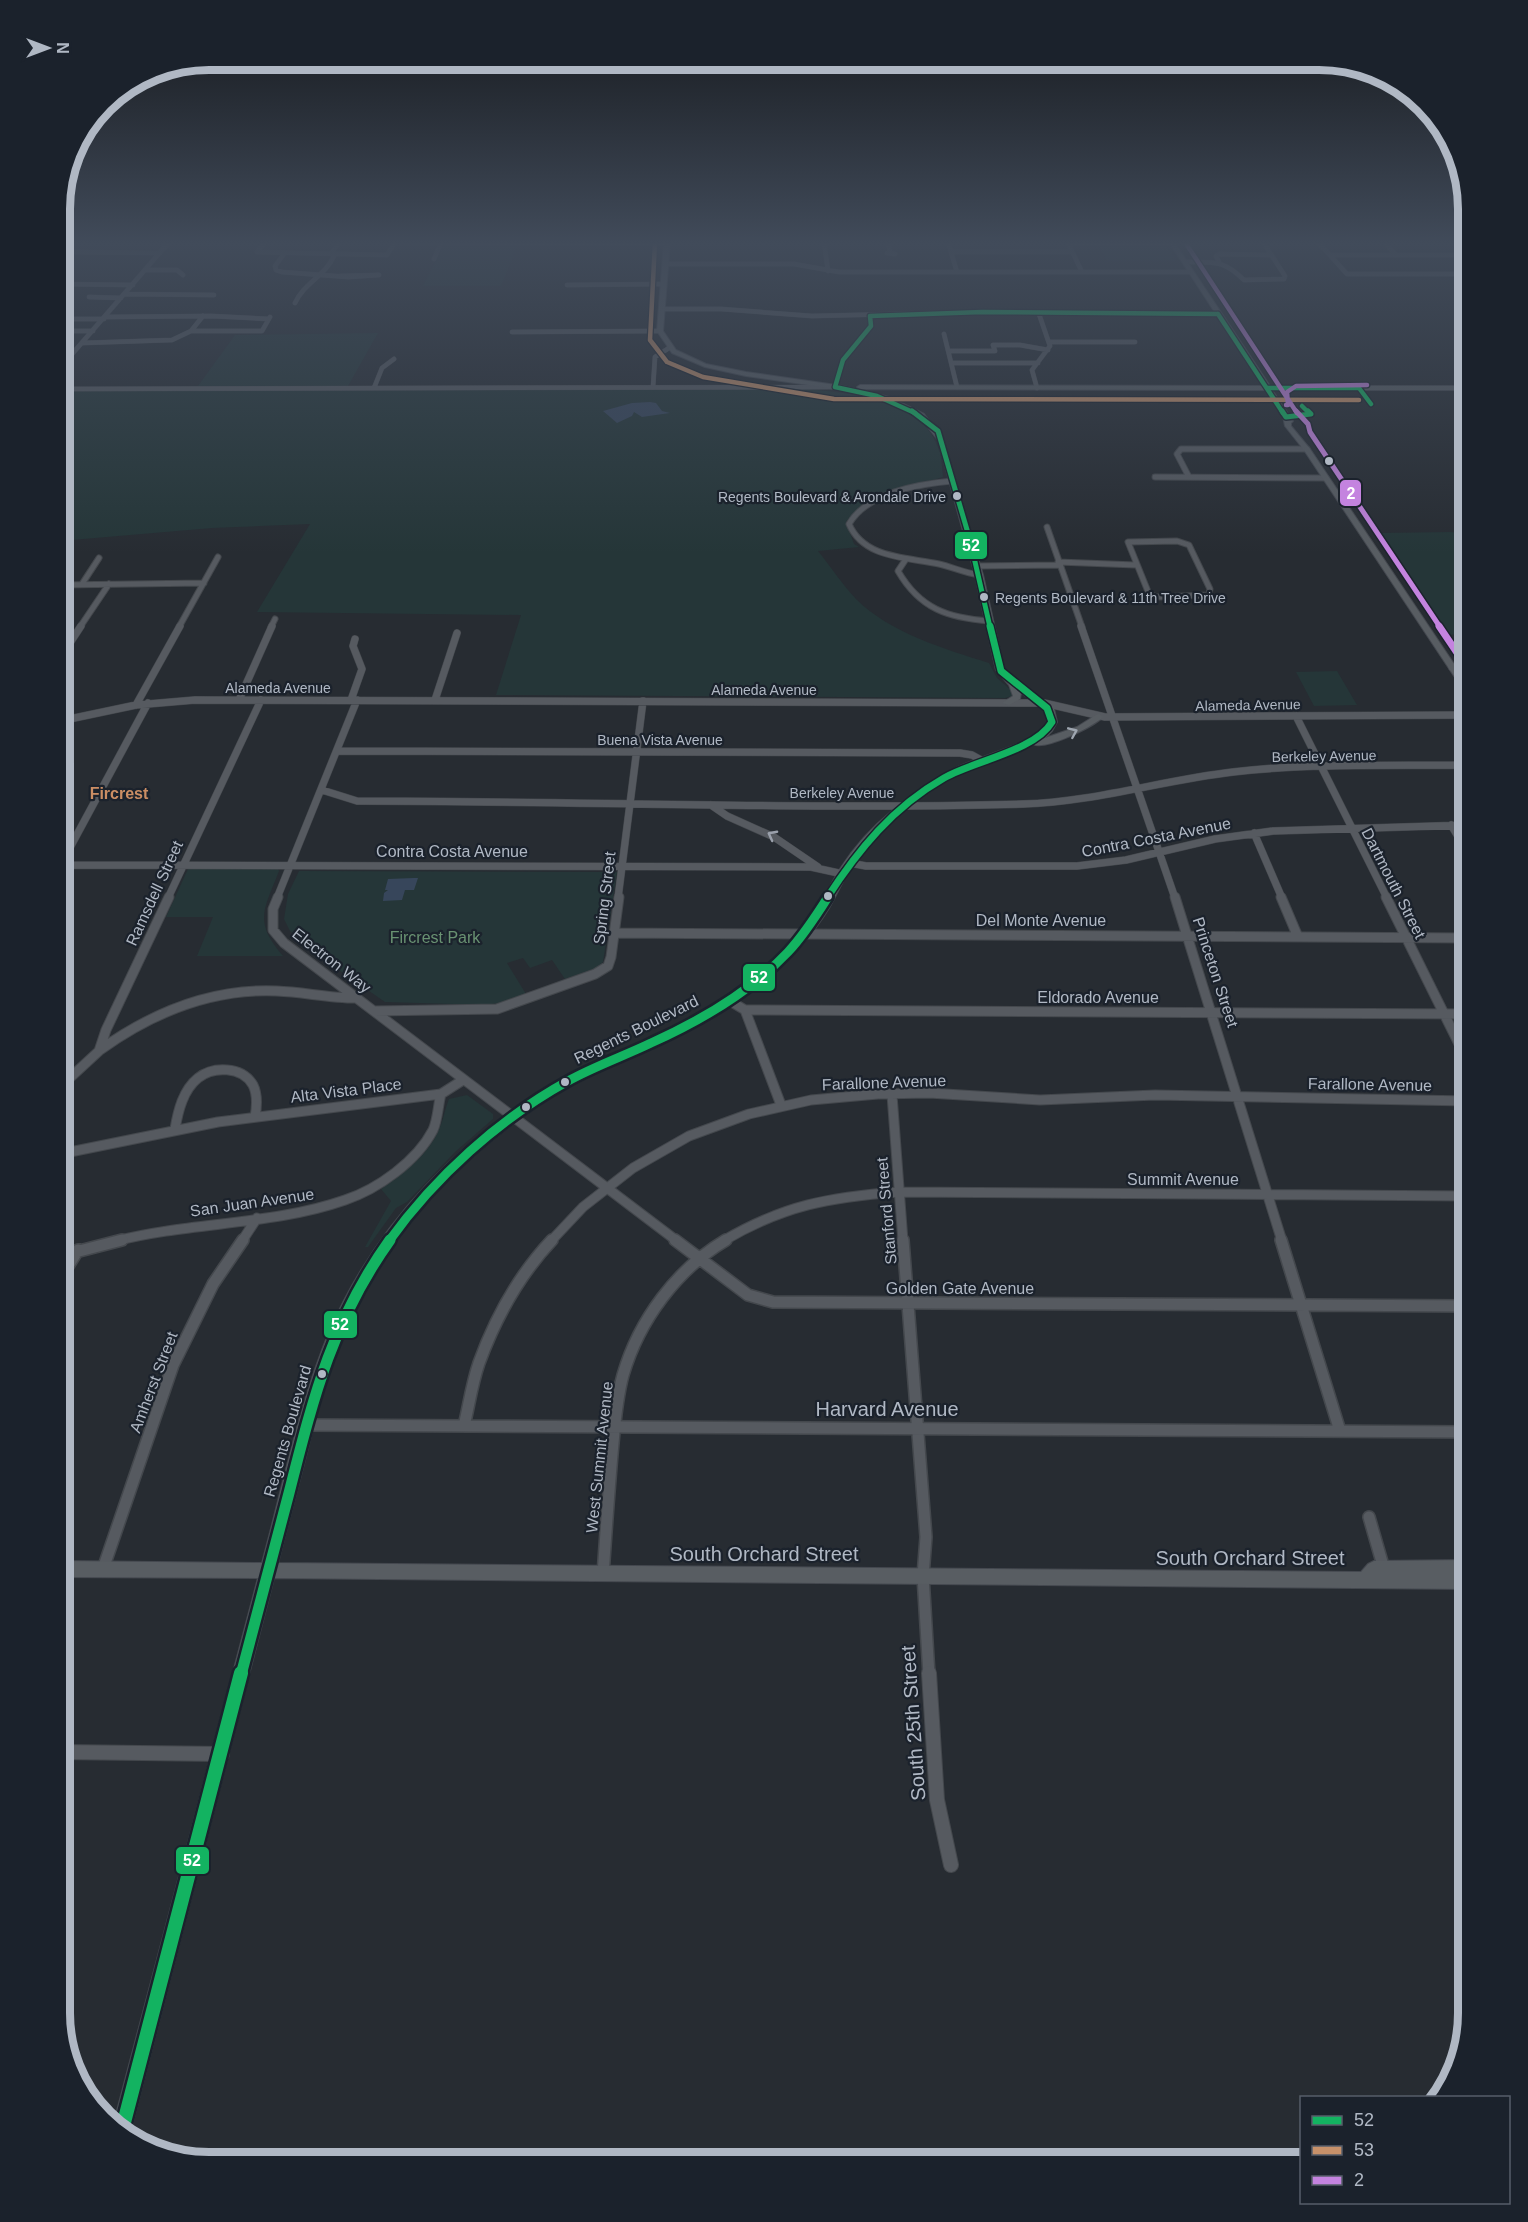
<svg xmlns="http://www.w3.org/2000/svg" width="1528" height="2222" viewBox="0 0 1528 2222" font-family="Helvetica,sans-serif">
<style>
.green{fill:#253638}
.water{fill:#37465b}
.lines{fill:none;stroke-linecap:round;stroke-linejoin:round}
.minor-far5-casing{stroke:#44484d;stroke-width:5}
.minor-far4-casing{stroke:#44484d;stroke-width:7}
.minor-far3-casing{stroke:#44484d;stroke-width:8}
.minor-far2-casing{stroke:#44484d;stroke-width:11}
.minor-far1-casing{stroke:#44484d;stroke-width:14}
.minor-casing{stroke:#44484d;stroke-width:16}
.major-casing{stroke:#44484f;stroke-width:2}
.minor-far5{stroke:#565a60;stroke-width:4.5}
.minor-far4{stroke:#565a60;stroke-width:5}
.minor-far3{stroke:#565a60;stroke-width:7}
.minor-far2{stroke:#565a60;stroke-width:9}
.minor-far1{stroke:#565a60;stroke-width:11}
.minor{stroke:#565a60;stroke-width:14}
.major{fill:#585d62;fill-rule:evenodd}
.bus-1-far5-casing{stroke:#1b222c;stroke-width:7}
.bus-1-far4-casing{stroke:#1b222c;stroke-width:8}
.bus-1-far3-casing{stroke:#1b222c;stroke-width:10}
.bus-1-far2-casing{stroke:#1b222c;stroke-width:14}
.bus-1-far1-casing{stroke:#1b222c;stroke-width:16}
.bus-1-casing{stroke:#1b222c;stroke-width:19}
.bus-2-casing{stroke:#1b222c;stroke-width:7}
.bus-3-far2-casing{stroke:#1b222c;stroke-width:7}
.bus-3-far1-casing{stroke:#1b222c;stroke-width:8}
.bus-3-casing{stroke:#1b222c;stroke-width:10}
.bus-1-far5{stroke:#13b361;stroke-width:4.5}
.bus-1-far4{stroke:#13b361;stroke-width:5}
.bus-1-far3{stroke:#13b361;stroke-width:7}
.bus-1-far2{stroke:#13b361;stroke-width:9}
.bus-1-far1{stroke:#13b361;stroke-width:11}
.bus-1{stroke:#13b361;stroke-width:14}
.bus-2{stroke:#c7916a;stroke-width:4.5}
.bus-3-far2{stroke:#c483df;stroke-width:4.5}
.bus-3-far1{stroke:#c483df;stroke-width:5}
.bus-3{stroke:#c483df;stroke-width:7}
.oneway{stroke:#9ea6b0}
.oneway2{stroke:#9aa0ab}
.bus-dot{fill:#b0b8c4;stroke:#1b222c;stroke-width:2}
.labels{text-anchor:middle;stroke-width:4.5;stroke-linejoin:round;paint-order:stroke}
.bus-label{font-size:14px;fill:#b0b8c4;stroke:#1b222c;text-anchor:end}
.far-street-label{font-size:14px;fill:#b0b8c4;stroke:#1b222c}
.far-quarter-label{font-size:16px;font-weight:bold;fill:#cb8e64;stroke:#1b222c}
.street-label{font-size:16px;fill:#b0b8c4;stroke:#1b222c}
.park-label{font-size:16px;fill:#699272;stroke:#1b222c}
.near-street-label{font-size:20px;fill:#b0b8c4;stroke:#1b222c}
.rim{fill:none;stroke:#b0b8c4;stroke-width:8}
.line-badge{stroke:#1b222c;stroke-width:2}
.badge-label{font-size:16px;text-anchor:middle;font-weight:bold;fill:#fff}
</style>
<rect width="100%" height="100%" fill="#272c32"/>
<path class="green" d="M445 243H518L501 286H423Z
M1098 244H1165L1176 261H1107Z
M378 333 348 386H198L235 335Z
M808 389C855 394 925 399 940 453 942 460 942 469 943 477 910 487 869 494 846 522L854 544 859 547 818 551C831 567 842 584 856 599 890 633 945 649 989 663L997 678 1012 691V696L1005 698 496 695 521 615 257 612 310 524 212 528 60 541V391Z
M1451 532 1468 534V634L1443 635 1374 533Z
M1337 671 1357 705 1314 706 1296 672Z
M191 868 278 869 279 871C264 910 253 921 283 956H197L213 917H166L188 869Z
M299 871 617 872 603 962 596 968 565 979 552 960 530 968 523 958 507 963 526 994 504 1002 487 1005 385 1002 320 957 290 931 284 919 288 894Z
M467 1095 493 1114V1119L455 1152 407 1202 396 1208 368 1247H365L391 1201 381 1189C405 1172 429 1155 440 1127 444 1118 445 1108 449 1099Z"/>
<path class="water" d="M650 402 656 403 662 411 670 413 642 417 634 412 632 416 617 423 603 411 632 403Z
M414 878H418L414 890H405L402 900 383 901 384 893 388 890H385L388 879Z"/>
<g class="lines">
<defs>
<path id="minor-far5" d="M265 242 257 252 387 255 395 242
M399 242 666 243
M824 242 828 271
M888 242 890 252
M948 242 957 272
M1318 242 1347 274H1468
M1384 242 1396 255
M1069 243H1171
M1070 247 1082 272
M72 252 160 253
M890 252 895 254 887 253Z
M951 252H1072
M284 254 275 266 276 270 282 272 348 277 379 275 340 276
M1330 255H1468
M434 259 441 243
M1187 262C1214 262 1224 260 1244 280L1284 279 1285 276 1263 242
M1219 262 1216 256 1219 254 1269 255
M665 264H794L839 272H1190
M145 270H177L183 275
M60 284 133 285
M567 285 664 284
M124 294 214 295
M89 297 121 298
M295 303C304 283 325 276 334 256L331 254 339 242
M662 309H721L812 316 982 312 1218 314
M105 317 211 316 269 319
M60 319H104
M60 331H93
M191 331H262L270 317
M512 332 660 331
M944 334 957 387
M1049 342H1135
M82 343 172 340 191 331 203 316
M949 351H995L993 345H1020L1048 350
M952 363H1038
M60 368 169 242
M653 387 655 357 669 348
M374 388 382 368 394 359
M1037 388 1032 370 1050 346 1039 314
M60 389 835 387 843 360 871 326 870 316"/>
<path id="minor-far4" d="M1155 477 1326 478
M1189 477 1177 454 1181 449H1307
M952 481C919 484 867 493 849 524 864 559 907 557 939 564 952 567 965 573 979 575
M1047 527 1082 627
M1177 541 1189 545 1210 589 1209 595 1157 597 1149 594 1128 542Z
M906 559 898 571C920 609 948 618 990 621
M1058 562 1136 565
M977 566 1059 565
M82 584 99 558
M60 585 204 583
M80 627 109 584
M179 627 218 557
M271 627 275 619"/>
<path id="minor-far3" d="M1081 626 1175 898
M60 658 81 626
M1452 667H1468
M239 700 272 626
M351 700 362 669 353 646 355 639
M435 700 457 633
M136 705 180 626
M1296 716 1387 898
M60 721 136 705 195 700 1044 703 1105 717 1468 715
M338 751 960 753 972 755 981 760
M322 790 357 801C579 801 801 810 1023 804 1094 802 1163 780 1233 772 1308 763 1392 766 1468 765
M711 805 727 816 774 837 818 867
M1451 825 1468 853
M1254 833 1282 898
M850 863 866 866H1077L1126 860 1215 839 1273 831 1468 825
M60 865 811 867 843 874
M60 866 148 703
M168 898 261 700
M277 898 357 700
M618 898 643 701"/>
<path id="minor-far2" d="M278 897 273 909V930L284 943 677 1241
M1175 897 1282 1241
M1281 897 1298 937
M1386 897 1468 1062
M614 933 1468 938
M730 1001 745 1010 1468 1014
M745 1010 781 1105
M375 1011 497 1009 595 974 608 966 611 957 619 897
M100 1050C153 1012 211 988 277 991 303 992 329 998 355 998
M60 1087 99 1051 106 1030 169 897
M892 1095 903 1241
M175 1129C178 1111 183 1090 198 1078 213 1066 242 1066 253 1085 258 1095 257 1106 255 1117
M60 1154 218 1122 441 1094
M116 1241C190 1222 274 1225 345 1200 378 1189 417 1161 433 1130 438 1119 438 1105 441 1094L463 1080
M242 1241 257 1218
M551 1241 583 1207 633 1168 689 1136 749 1114 811 1100 878 1094 929 1093 1040 1100 1155 1095 1468 1101
M723 1241C784 1205 830 1197 899 1192L1468 1196"/>
<path id="minor-far1" d="M675 1240 748 1295 773 1302 1468 1306
M903 1240 926 1537 923 1576 929 1675
M1281 1240 1340 1431
M60 1256 122 1240
M60 1279 78 1250
M307 1425 1468 1432
M464 1426C469 1405 472 1383 479 1363 495 1319 520 1274 552 1240
M1369 1517 1384 1569
M103 1569 173 1365 213 1284 243 1240
M603 1575C606 1531 609 1487 613 1443 615 1420 617 1397 623 1375 639 1320 677 1269 726 1240"/>
<path id="minor" d="M929 1673 937 1800 951 1865
M60 1752 222 1754"/>
<path id="major" d="M664 242H670L663 331 676 350 706 364 746 372 843 386 889 397 924 414 943 439 983 575 1004 669 1015 681 1054 709 1057 722 1052 731 1045 738 1077 727 1096 715 1099 714 1103 717C1093 727 1044 751 1033 744 1015 752 995 756 978 764 930 786 885 820 854 862 844 877 838 893 829 908 812 936 787 962 762 983 704 1031 630 1050 566 1088 471 1145 392 1225 346 1326 329 1363 319 1404 309 1444 299 1484 288 1523 278 1563L1361 1572 1368 1564 1374 1561 1468 1560V1589L274 1578 129 2137 114 2122 258 1578 60 1577V1561L262 1563C283 1486 299 1404 330 1330 376 1224 461 1136 561 1080 623 1045 693 1026 749 982 775 962 798 938 816 911 825 898 831 883 840 869 854 847 872 827 892 811 913 794 935 779 958 767 981 755 1039 743 1049 722L1046 710 1021 693 1020 699 1009 705 1002 703 1013 696 1009 685 996 670 975 575 938 440 919 416 885 400 843 390 746 376 705 367 672 353 657 331Z
M1169 242H1174L1270 386H1468V390H1272L1293 421 1291 423V426L1310 449 1468 685V694L1464 691 1304 450 1285 426 1283 416 1266 390 860 389 857 387 860 385 1263 386Z"/>
</defs>
<use href="#minor-far5" class="minor-far5-casing"/>
<use href="#minor-far4" class="minor-far4-casing"/>
<use href="#minor-far3" class="minor-far3-casing"/>
<use href="#minor-far2" class="minor-far2-casing"/>
<use href="#minor-far1" class="minor-far1-casing"/>
<use href="#minor" class="minor-casing"/>
<use href="#major" class="major-casing"/>
<use href="#minor-far5" class="minor-far5"/>
<use href="#minor-far4" class="minor-far4"/>
<use href="#minor-far3" class="minor-far3"/>
<use href="#minor-far2" class="minor-far2"/>
<use href="#minor-far1" class="minor-far1"/>
<use href="#minor" class="minor"/>
<use href="#major" class="major"/>
<defs>
<path id="bus-1-far5" d="M1218 314 1283 413
M870 316 982 312 1218 314
M835 387 843 360 871 326 870 316
M835 387 877 396 915 413
M1268 388H1359L1371 404
M1302 406 1309 413"/>
<path id="bus-1-far4" d="M912 411 938 431 970 540 990 627
M1282 411 1286 417 1311 414 1308 411"/>
<path id="bus-1-far3" d="M827 898C858 850 893 807 944 778 973 761 1035 751 1052 722L1047 708 1001 671 990 626"/>
<path id="bus-1-far2" d="M389 1241C435 1177 499 1119 568 1081 595 1066 624 1056 651 1043 700 1021 751 991 788 952 803 936 816 916 828 897"/>
<path id="bus-1-far1" d="M241 1675C257 1614 273 1554 289 1493 313 1399 332 1321 390 1240"/>
<path id="bus-1" d="M122 2130 241 1673"/>
<path id="bus-2" d="M655 242 650 340 667 362 703 377 834 399 1359 400"/>
<path id="bus-3-far2" d="M1185 242 1297 413
M1286 405H1288L1287 392 1296 386 1367 385"/>
<path id="bus-3-far1" d="M1296 411 1308 424 1310 432 1440 627"/>
<path id="bus-3" d="M1439 626 1468 669"/>
</defs>
<use href="#bus-1-far5" class="bus-1-far5-casing"/>
<use href="#bus-1-far4" class="bus-1-far4-casing"/>
<use href="#bus-1-far3" class="bus-1-far3-casing"/>
<use href="#bus-1-far2" class="bus-1-far2-casing"/>
<use href="#bus-1-far1" class="bus-1-far1-casing"/>
<use href="#bus-1" class="bus-1-casing"/>
<use href="#bus-2" class="bus-2-casing"/>
<use href="#bus-3-far2" class="bus-3-far2-casing"/>
<use href="#bus-3-far1" class="bus-3-far1-casing"/>
<use href="#bus-3" class="bus-3-casing"/>
<use href="#bus-1-far5" class="bus-1-far5"/>
<use href="#bus-1-far4" class="bus-1-far4"/>
<use href="#bus-1-far3" class="bus-1-far3"/>
<use href="#bus-1-far2" class="bus-1-far2"/>
<use href="#bus-1-far1" class="bus-1-far1"/>
<use href="#bus-1" class="bus-1"/>
<use href="#bus-2" class="bus-2"/>
<use href="#bus-3-far2" class="bus-3-far2"/>
<use href="#bus-3-far1" class="bus-3-far1"/>
<use href="#bus-3" class="bus-3"/>
</g>
<defs><path id="oneway-chevron" d="M-2-3.5L2.5 0L-2 3.5" fill="none" stroke-width="1.6" stroke-linecap="round" stroke-linejoin="round" transform="scale(1.5)"/></defs>
<use class="oneway" href="#oneway-chevron" transform="translate(1073 732) rotate(-23)"/>
<use class="oneway2" href="#oneway-chevron" transform="translate(772 835) rotate(-152)"/>
<linearGradient id="sky" x2="0" y2="1"><stop stop-color="#15181c"/><stop offset="0.44" stop-color="#414b5a"/><stop offset="1" stop-color="#414b5a" stop-opacity="0"/></linearGradient>
<rect width="1528" height="553" fill="url(#sky)"/>
<g class="bus-dot">
<circle cx="1329" cy="461" r="5"/>
<circle cx="957" cy="496" r="5"/>
<circle cx="984" cy="597" r="5"/>
<circle cx="828" cy="896" r="5"/>
<circle cx="565" cy="1082" r="5"/>
<circle cx="526" cy="1107" r="5"/>
<circle cx="322" cy="1374" r="5"/>
</g>
<g class="labels">
<g class="bus-label">
<text x="946" y="502">Regents Boulevard &amp; Arondale Drive</text>
<text x="995" y="603" text-anchor="start">Regents Boulevard &amp; 11th Tree Drive</text>
</g>
<g class="far-street-label">
<text x="278" y="693">Alameda Avenue</text>
<text x="764" y="695">Alameda Avenue</text>
<text transform="translate(1248 705) rotate(-1)" y="5">Alameda Avenue</text>
<text x="660" y="745">Buena Vista Avenue</text>
<text transform="translate(1324 756) rotate(-1)" y="5">Berkeley Avenue</text>
<text x="842" y="798">Berkeley Avenue</text>
</g>
<g class="far-quarter-label">
<text x="119" y="799">Fircrest</text>
</g>
<g class="street-label">
<text transform="translate(1156 837) rotate(-11)" y="6">Contra Costa Avenue</text>
<text x="452" y="857">Contra Costa Avenue</text>
<text transform="translate(1394 883) rotate(63)" y="6">Dartmouth Street</text>
<text transform="translate(154 893) rotate(-65)" y="6">Ramsdell Street</text>
<text transform="translate(604 898) rotate(-83)" y="6">Spring Street</text>
<text x="1041" y="926">Del Monte Avenue</text>
<text transform="translate(332 960) rotate(38)" y="6">Electron Way</text>
<text transform="translate(1216 972) rotate(72)" y="6">Princeton Street</text>
<text x="1098" y="1003">Eldorado Avenue</text>
<text transform="translate(636 1029) rotate(-26)" y="6">Regents Boulevard</text>
<text transform="translate(884 1082) rotate(-2)" y="6">Farallone Avenue</text>
<text transform="translate(1370 1084) rotate(1)" y="6">Farallone Avenue</text>
<text transform="translate(346 1090) rotate(-7)" y="6">Alta Vista Place</text>
<text x="1183" y="1185">Summit Avenue</text>
<text transform="translate(252 1202) rotate(-8)" y="6">San Juan Avenue</text>
<text transform="translate(886 1211) rotate(-95)" y="6">Stanford Street</text>
<text x="960" y="1294">Golden Gate Avenue</text>
<text transform="translate(153 1382) rotate(-69)" y="6">Amherst Street</text>
<text transform="translate(287 1431) rotate(-74)" y="6">Regents Boulevard</text>
<text transform="translate(599 1457) rotate(-84)" y="6">West Summit Avenue</text>
</g>
<g class="park-label">
<text x="435" y="943">Fircrest Park</text>
</g>
<g class="near-street-label">
<text x="887" y="1416">Harvard Avenue</text>
<text x="764" y="1561">South Orchard Street</text>
<text x="1250" y="1565">South Orchard Street</text>
<text transform="translate(913 1723) rotate(-94)" y="7">South 25th Street</text>
</g>
</g>
<path d="M0 0H1528V2222H0ZM209 70H1319A139 139 0 0 1 1458 209V2013A139 139 0 0 1 1319 2152H209A139 139 0 0 1 70 2013V209A139 139 0 0 1 209 70Z" fill="#1b222c" fill-rule="evenodd"/>
<path class="rim" d="M209 70H1319A139 139 0 0 1 1458 209V2013A139 139 0 0 1 1319 2152H209A139 139 0 0 1 70 2013V209A139 139 0 0 1 209 70Z"/>
<g class="line-badge">
<rect x="1339" y="479" width="23" height="28" rx="6" fill="#c483df"/>
<rect x="954" y="531" width="34" height="29" rx="6" fill="#13b361"/>
<rect x="742" y="963" width="34" height="29" rx="6" fill="#13b361"/>
<rect x="323" y="1310" width="35" height="29" rx="6" fill="#13b361"/>
<rect x="175" y="1846" width="35" height="29" rx="6" fill="#13b361"/>
</g>
<g class="badge-label">
<text x="1351" y="499">2</text>
<text x="971" y="551">52</text>
<text x="759" y="983">52</text>
<text x="340" y="1330">52</text>
<text x="192" y="1866">52</text>
</g>
<rect x="1300" y="2096" width="210" height="108" fill="#1b222c" stroke="#575e69" stroke-width="1.5"/>
<rect x="1312" y="2116" width="30" height="9" fill="#13b361" stroke="#575e69" stroke-width="1.5"/>
<text x="1354" y="2126" font-size="18" fill="#b0b8c4">52</text>
<rect x="1312" y="2146" width="30" height="9" fill="#c7916a" stroke="#575e69" stroke-width="1.5"/>
<text x="1354" y="2156" font-size="18" fill="#b0b8c4">53</text>
<rect x="1312" y="2176" width="30" height="9" fill="#c483df" stroke="#575e69" stroke-width="1.5"/>
<text x="1354" y="2186" font-size="18" fill="#b0b8c4">2</text>
<g transform="translate(48 48) rotate(90)" stroke="#1b222c" stroke-width="4.5" paint-order="stroke">
<path d="M0-4.5L10 22L0 15L-10 22Z" fill="#b0b8c4"/>
<text y="-9" font-size="16" font-weight="bold" text-anchor="middle" fill="#b0b8c4">N</text>
</g>
</svg>
